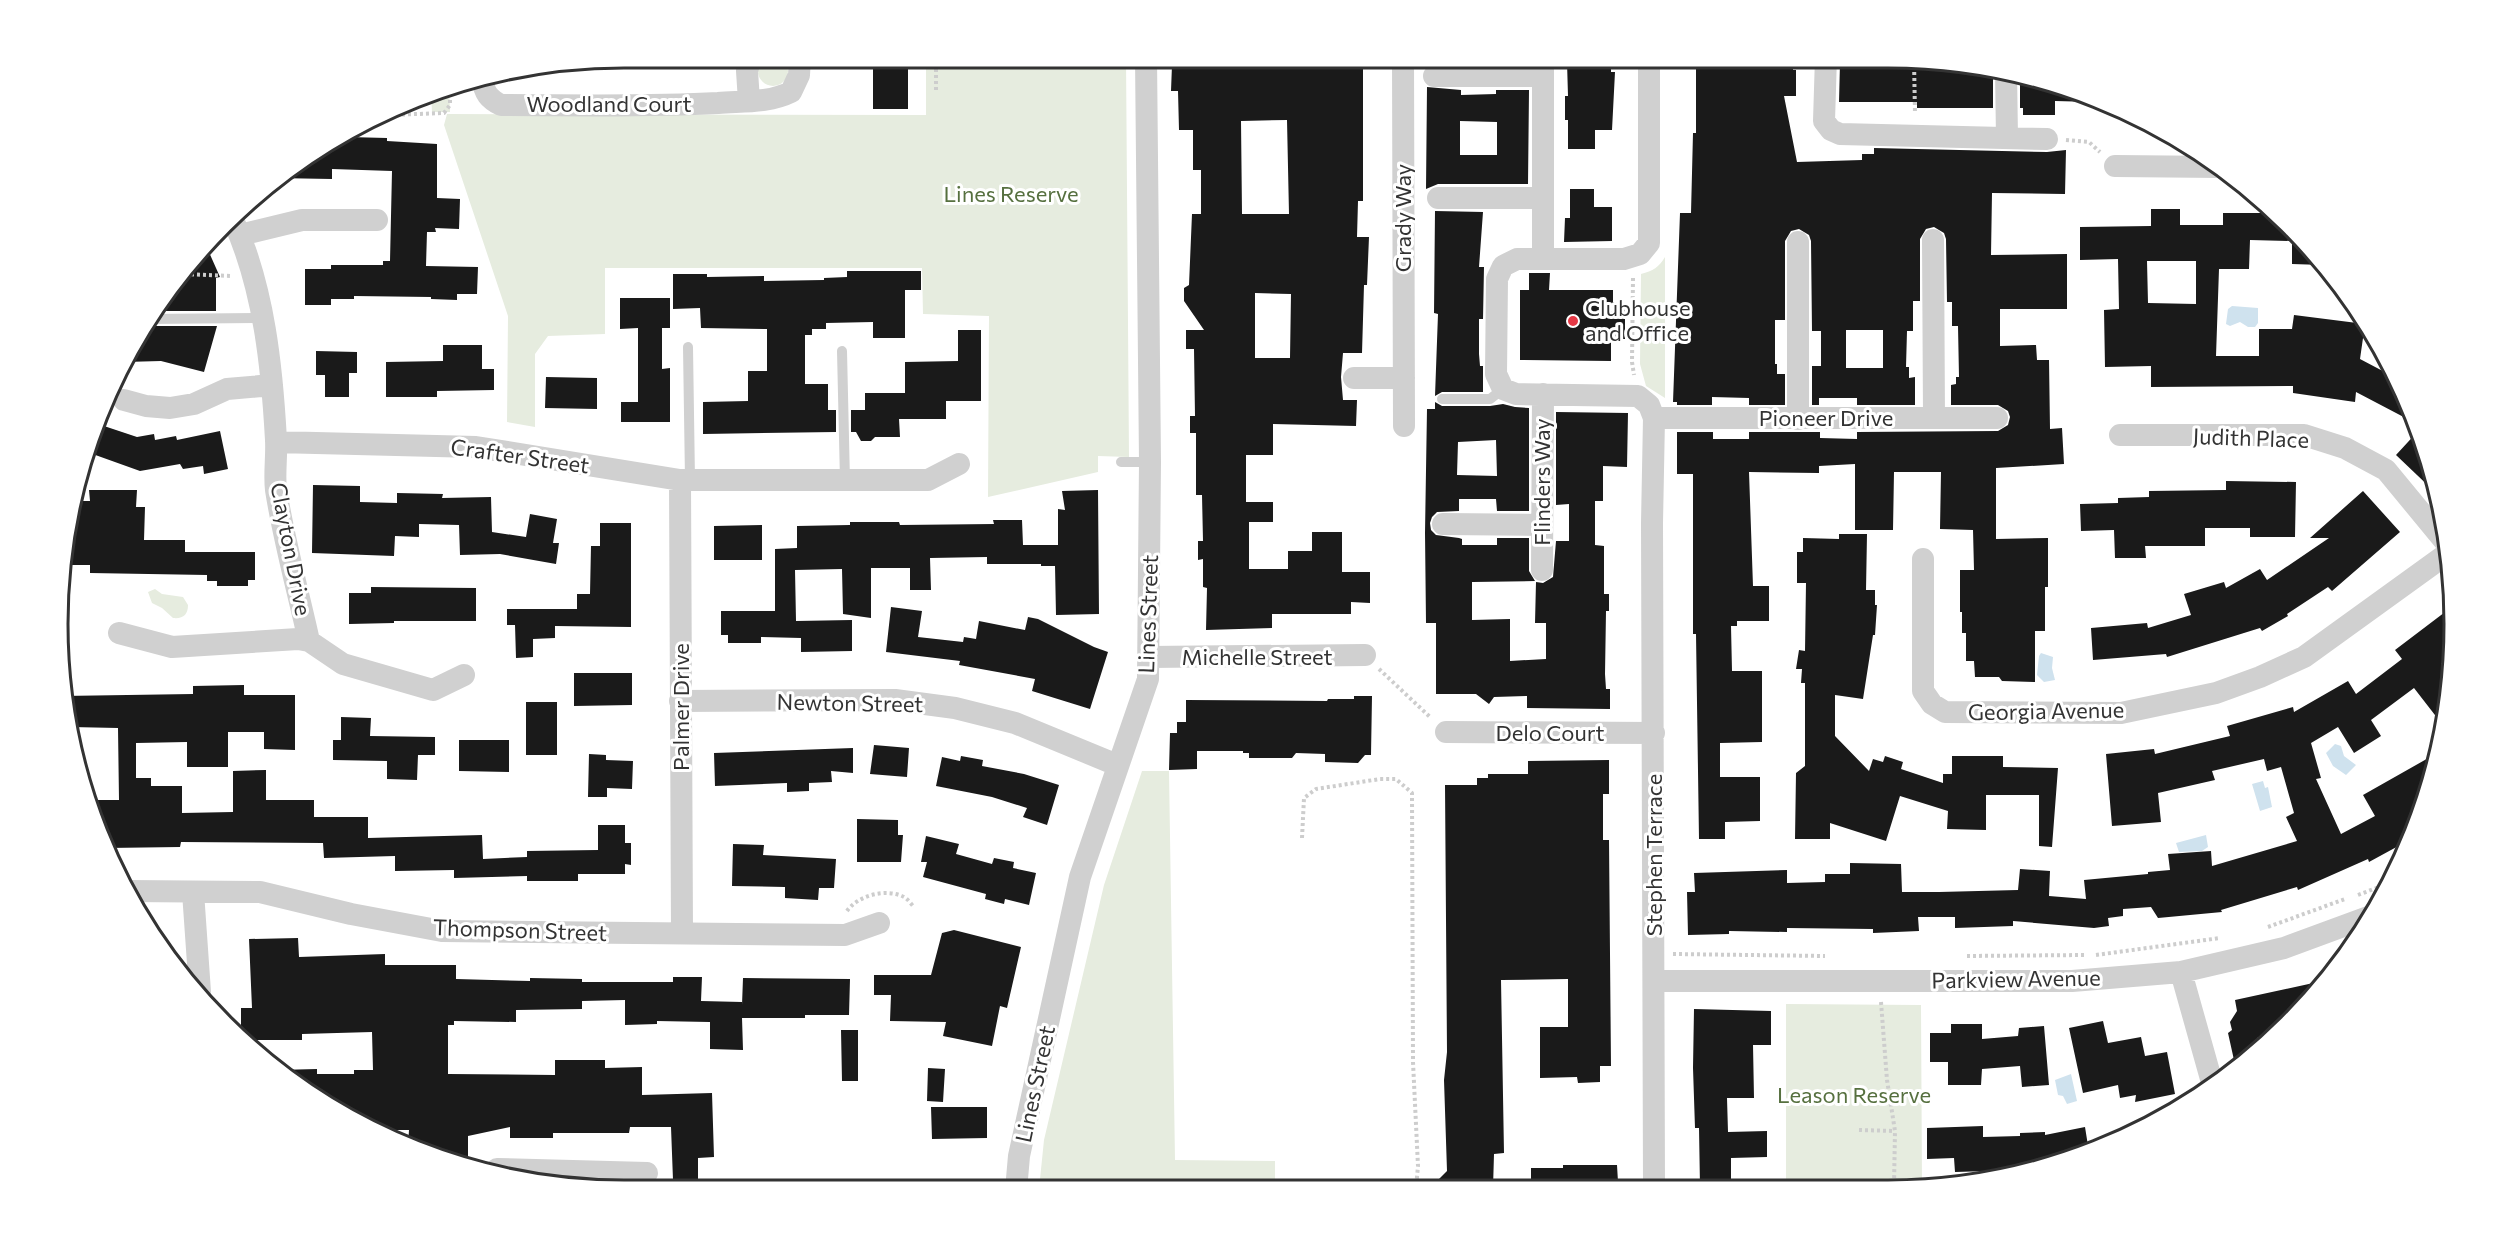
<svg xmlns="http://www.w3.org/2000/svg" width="2512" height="1248" viewBox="0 0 2512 1248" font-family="Commissioner,sans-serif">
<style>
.green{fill:#e6ecdf}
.water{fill:#cfe2ee}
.building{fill:#1a1a1a;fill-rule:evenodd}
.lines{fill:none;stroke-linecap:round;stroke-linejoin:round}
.path{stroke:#cdcdcd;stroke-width:4;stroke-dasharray:3 3;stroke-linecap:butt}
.service{stroke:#d0d0d0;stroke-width:10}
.minor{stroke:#d0d0d0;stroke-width:22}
.poi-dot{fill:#e63946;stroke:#fff;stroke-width:2}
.labels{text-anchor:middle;stroke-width:6;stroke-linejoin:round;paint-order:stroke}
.street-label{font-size:22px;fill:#333;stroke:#fff}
.park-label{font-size:22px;fill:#56703f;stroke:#fff}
.poi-label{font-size:22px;fill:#333;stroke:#fff;text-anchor:start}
.rim{fill:none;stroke:#333;stroke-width:3}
</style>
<rect width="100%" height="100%" fill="#fff"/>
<path class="green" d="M758 71a15 15 0 1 1 30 0a15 15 0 1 1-30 0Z
M926 57H1126L1129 457 1098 456V472L988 497 989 316 923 314 922 268H605V334L548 336 535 354V427L507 422 508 316 444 125 447 114 926 115Z
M449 86 450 112H432L431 93Z
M1665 257V398L1646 386 1640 364 1641 274C1653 271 1659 267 1665 257Z
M155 589 162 594 183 597 188 605C188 615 183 619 173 618L162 608 152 603 148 592Z
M1142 771H1169L1175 1160 1275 1161V1189H1039L1044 1140 1104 885Z
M1786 1004 1921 1005 1922 1186 1786 1187Z"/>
<path class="water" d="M2232 306 2258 308V323L2255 327H2248L2240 322 2230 326 2226 324 2228 309Z
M2041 653 2053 657 2052 668 2055 680 2044 682 2037 675 2039 656Z
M2335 744 2341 746 2344 756 2356 765 2346 775 2333 766 2326 753Z
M2263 781 2265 788 2268 787 2272 807 2260 811 2252 784Z
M2206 835 2208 847 2202 851 2179 852 2176 843Z
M2071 1074 2077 1101 2067 1104 2063 1096 2058 1095 2055 1080Z"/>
<path class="building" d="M873 57H904V66L908 65V109H873Z
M1180 57H1254L1255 66 1289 67V57H1363V201H1358L1357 237H1369L1367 285H1364L1362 353H1343L1341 377 1343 400H1357L1356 426 1273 424V455H1246V502H1273V522H1249V569H1288V551H1312V532H1342V572H1370V603L1351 602V614H1272V628L1206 630 1207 588 1203 587V559L1198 560V541H1203L1202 495H1196V433H1190V416H1195L1194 349H1186V330H1204L1184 301V288L1189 285 1192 214H1201V170H1193V130H1179L1178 91H1171L1172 65H1181ZM1287 120 1289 214H1242L1241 121ZM1255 293 1291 294 1290 358H1255Z
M1426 57H1451V63L1427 65Z
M1496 57H1529V63H1496Z
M1583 57H1608V62H1611V72H1615L1612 130H1595V149H1568V120H1565V96H1568L1567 62H1583Z
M1696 57H1793V70H1796V96H1784L1797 162 1862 160V154H1874V148L2047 152 2066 150 2065 194 1992 193 1991 255 2067 254V309H2000V346L2036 345 2037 360H2049L2050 429 2062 428 2064 464 1996 468V539L2048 538V587H2045V631H2035V682L2002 681 1999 677H1975L1974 661H1966V633H1962V612H1960V570H1974L1973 530 1940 529 1941 472H1894L1893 530H1855V464L1819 466V473L1749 472 1753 586H1769V621H1737V626H1731L1732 671H1762V742L1720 743V777H1760V821L1725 822V839H1699L1696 634H1693V474H1677V432H1713V439H1749V432H1820V438L1857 439V432L1998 431 2008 425 2010 417 2008 411 1998 405H1951V385L1956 384V377H1959L1958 326H1952V302H1947L1946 239 1944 233 1934 227 1926 229 1920 239V301H1913V331H1907L1906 367H1909V378L1915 377V405H1857V398H1819V405H1812V366H1821V331H1812L1811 241 1809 235 1799 229 1791 231 1785 241V320H1775V364H1777V374H1785V405H1749V398L1712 397V405H1677V402H1673L1680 213H1691L1693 133H1696ZM1846 330H1883V368H1846Z
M1840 63H1950L1993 67V108H1917V102H1839Z
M2020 74 2094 97 2093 102 2055 101V115H2023V108H2020Z
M1427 87 1461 90V95L1496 94V90H1529L1528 184H1438L1426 189ZM1460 121 1497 122V155H1460Z
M348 137 387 138V141L437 144V198L460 199 459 229 435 228 436 232H427L426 266 478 267 477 294H457V300L431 299V297L354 296V299H331V305H305V269H331V265H383V261H390L392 171 332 169V179L275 178Z
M1570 189H1594V207H1612V241L1564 242 1565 218H1570Z
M2151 209H2180V225H2223V213H2277L2289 223 2323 265 2292 264V241L2250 240 2249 269H2219L2216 356H2259V329H2292L2294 315 2365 324 2360 359 2396 378 2412 407 2417 424 2356 392 2355 402 2293 393V386L2151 387V366L2105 367 2104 310 2119 309 2118 259 2080 260V227L2151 226ZM2147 261H2196V304L2148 303Z
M1435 211 1483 212 1479 267H1484L1483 319H1479V354L1480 366H1483V392H1442L1435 396 1438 314 1434 313Z
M208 250 220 277 216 278V311H151Z
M847 271H921V290H905V338H873V322L826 323V329H812V335H805V384H828V410H836V432L703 434V402L748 401V371H767V329L701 328 700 308 673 309V274H707V277L764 276V281L824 280V278L847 277Z
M1529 273H1550L1549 290H1613V302L1625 303V339H1611V361L1520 360V290H1529Z
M620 298H670V328H662V369L670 368V422H621V402H638V328L620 329Z
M144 326H217L204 372 161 361 124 362Z
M958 330H981V401H946V419H899L900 437H875L871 441H861L856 432H851V410H865V393H905V362L958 361Z
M443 345H482V369H494V390L437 391V397H386V362L443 361Z
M316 351 357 352V373H349V397H325V375H316Z
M546 377 597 378V409L545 408Z
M1435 402 1442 406H1490L1503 404 1515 407 1529 408V511H1497L1496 499H1459V511L1437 512 1432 517 1430 523 1431 530 1436 535 1459 538 1462 539V545H1497V538H1529V571L1535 581 1472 582V620L1510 619V661L1546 659V623H1535L1536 582 1543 583 1553 577 1556 541H1569V504L1556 505V412L1628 413 1627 467 1603 466V501H1595V545L1604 546V594H1609V611H1606L1605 674 1606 689H1610V709L1527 708V696L1494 697 1489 704 1476 694H1436V623H1426L1425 533 1427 409H1435ZM1496 440 1497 476 1457 475 1458 442Z
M95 423 137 437 154 434 155 440 176 436 177 440 220 431 228 469 204 474 203 466 183 469 180 464 140 471 87 452Z
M2419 430 2430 467 2438 495 2396 455Z
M2226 481 2296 482 2295 537H2250V528H2205V546H2145L2146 558H2115L2114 530 2081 531 2080 504 2118 503V498L2149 497V491L2226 490Z
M313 485 360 486V502L397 503V493L443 494 442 498 491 497 492 532 526 537 530 514 557 519 553 543H559L556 564 500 554 460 555 459 525 419 524V537L395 536 394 556 312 553Z
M89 490H137L136 507H145L144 540H185V552H255V580H248V586H217V581H207V575L90 573V565H66L68 513 72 501H90Z
M1098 490 1099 614 1056 615 1055 566H1041V564H987V557L930 558 931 590H910V568H871V618L843 614 842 569 795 570 796 621 852 620V651L801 652V638L761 637V643H728V635H721V611H775V549L797 548V526L850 525V522H899L900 525 994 524 993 520H1022L1023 545H1058V509L1065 510 1062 491Z
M2363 491 2400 532 2332 591 2328 587 2287 614 2288 616 2262 631 2260 628 2167 657 2166 654 2093 660 2091 628 2147 623 2148 628 2191 615 2184 594 2224 582 2226 588 2260 569 2267 580 2329 538H2310Z
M600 523H631V627L555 626V638L533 639V657L516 658 515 625H507V609H577V594H590L591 546H600Z
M762 525V560H714V526Z
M1839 534H1867L1866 590H1875V605H1877L1875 635H1873L1863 699 1835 695V736L1869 771 1873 759 1883 762 1885 756 1903 762 1901 769 1943 783V774H1952V756H2003V767L2058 768 2052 847 2039 846V795H1986V830L1947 829 1948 811 1900 796 1886 841 1830 823V839H1795L1796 773 1805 766V683H1801L1802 669H1796L1799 650 1805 651 1806 583H1797V552H1803V538L1839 539Z
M371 587 476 588V621H394V623L349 624V593H371Z
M2453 606 2455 624 2452 656 2441 664 2450 676 2445 728 2414 688 2371 720 2381 736 2354 753 2338 727 2311 743 2321 778 2316 779 2341 834 2375 816 2363 795 2439 752 2413 838 2369 862 2368 859 2298 890 2297 887 2221 910 2222 912 2158 918 2151 907 2123 909V916L2108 918 2109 926 2094 928 2013 921V926L1955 928V917H1918L1919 931 1873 933V929L1787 928V932L1729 931V934L1688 935 1687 892H1695L1694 873 1787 870V883L1825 882V874H1850V863L1901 864 1902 892H1939L2018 890 2020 869 2050 871 2049 896 2086 899 2084 880 2148 874V872L2170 870 2168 854 2211 851 2212 866 2297 841 2286 817 2294 813 2281 767 2267 771 2264 759 2212 771 2215 780 2158 793 2161 822 2112 826 2106 754 2154 749 2155 754 2230 736 2227 726 2293 707 2294 712 2348 681 2356 694 2402 659 2395 650Z
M891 607 922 611 918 637 963 642 964 637 976 639 979 621 1025 630 1028 617 1038 619 1094 647 1108 652 1090 709 1032 691 1035 679 959 665 960 661 886 652Z
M574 673H632V705L574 706Z
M244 685V695H295V750L264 749V732H228V767H187V742L136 743V778H151V786H182V813L233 812V771L266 770V800H314V817H368V838L482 835 483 859 527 857V851L598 850V825H625V843H631V865L625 864V874H578V881H527V876L454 878V870L395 871V856L324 858 323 843 181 842 180 847 107 848 93 800H119L118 728 71 727 62 696 193 694V686Z
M1354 696H1372L1371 755H1365L1358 763 1325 762V754L1296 753 1292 758H1249V753H1243V751H1197V769L1169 770 1170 733H1177V722H1186V700L1327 701 1328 699H1354Z
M526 702H557V755H526Z
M341 717 371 718 370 736 435 737V755H418L417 780 387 779V761L333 760V740H341Z
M459 740H509V772L459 771Z
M874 745 909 748 907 777 870 774Z
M853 748V773L831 771 832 782 809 783V791L787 792V783L715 786 714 753Z
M589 754 606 755V760L633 761 632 789 607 788V797H588Z
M961 756 983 760 982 766 1024 774 1059 785 1047 825 1023 817 1027 808 992 797 936 786 942 757 960 761Z
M1609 760V794H1603V840H1609L1611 1066H1600V1082L1578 1083 1577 1077 1540 1078V1027H1568V979L1501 980 1504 1153 1494 1154 1493 1188H1430L1447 1171 1444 1080 1447 1052 1445 785H1477V778H1488V774H1528V761Z
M857 819 898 820V835H903L901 862H857Z
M926 836 959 844 956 854 992 864 994 858 1014 862 1013 868 1036 873 1029 905 1005 899 1004 904 985 899 986 894 923 877 927 862H921Z
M733 844 764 845 763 855 836 859 834 888H819L818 900 785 898V887L732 886Z
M954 930 1021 947 1007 1008 1000 1006 992 1046 943 1036 946 1022 890 1021 891 995H874V975H931L942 933Z
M298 938 299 957 385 954V965H456V979L530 981V978L582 979V982H673V977H702L701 1001 742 1002V1005L743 978 850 979 849 1015H805V1018H742L743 1050 710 1049V1022L657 1021V1024L625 1025V1000L582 1001V1009L516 1010V1022L454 1021V1025H448V1074L555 1075V1060H605V1068L642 1067V1095L712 1093 714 1157 698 1158V1179L673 1180 671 1127H630L629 1133H553V1138H510V1127L468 1136V1166L408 1146 409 1130H374L309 1096 278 1070 317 1069V1074H354V1070H373L372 1032 302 1034V1040H241V1008H252L249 939Z
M2327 980 2273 1034 2257 1038 2259 1048 2251 1056 2234 1060 2228 1033 2232 1030 2230 1022 2237 1011 2235 1000Z
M1694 1009 1771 1011V1045H1753L1754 1098H1727L1728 1132 1767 1131V1157L1731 1158V1187H1700L1699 1128H1695L1693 1068Z
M2103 1021 2108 1043 2141 1037 2145 1056 2167 1052 2175 1094 2135 1102 2136 1095 2120 1098 2118 1085 2083 1093 2069 1028Z
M1951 1024H1982V1039L2018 1036 2019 1028 2044 1026 2049 1085 2022 1087 2020 1066 1982 1069 1981 1085H1948V1062H1930V1033H1951Z
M841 1030H858V1081H842Z
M928 1068 945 1069 943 1102 927 1101Z
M931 1107H987V1138L932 1139Z
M1983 1126V1137L2020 1136V1133L2045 1132V1135L2085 1127 2089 1152 1989 1179V1171L1955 1172 1954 1158 1927 1159V1128Z
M1563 1165H1617L1618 1182H1611L1612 1187 1531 1188V1168H1563Z"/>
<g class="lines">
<path class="path" d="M936 57V91
M1914 60 1915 114
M390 115 444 113 450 105V86
M2066 140 2089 142 2100 152
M185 274 232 276
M1633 278 1632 362 1634 375
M1379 669 1430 717
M1302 838 1304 798 1316 789 1380 779H1396L1412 793 1413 1062 1418 1166 1416 1188
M2358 895 2387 884
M847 911C858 895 887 888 904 897 908 899 911 904 914 907
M2268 927 2345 899
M1673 954 1825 956
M2096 955 2220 938
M1967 956 2086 955
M1881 1002 1887 1080 1895 1131 1894 1186
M1859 1130 1895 1131"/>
<path class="service" d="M147 319 262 318
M688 347 690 480
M842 351 845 481
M1442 399H1490L1503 389
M1121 462H1150"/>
<path class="minor" d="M1403 57 1404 426
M1649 57V243L1640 254 1624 259H1517L1503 266 1497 279 1496 374 1503 389 1516 394 1638 396 1649 405 1654 418 1652 523 1654 1187
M1826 57 1824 121 1831 130 1840 134 2047 139
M2006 70 2007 138
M1434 76H1543
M483 80C484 93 489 99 501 105 573 105 646 107 718 103 743 101 769 103 791 92L799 75 800 57
M749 101 747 71 751 57
M2115 166 2221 167
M1438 198H1542
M234 222C264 289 272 367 276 440 277 456 274 474 276 490 284 541 298 591 309 641
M240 235 302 220H377
M1933 240 1934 417
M1798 242V419
M1543 257V57
M1354 378H1404
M124 400 146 406 170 408 194 404 227 389 272 385
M1654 418H1997
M2120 435H2304L2345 448 2386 470 2447 544
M276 442 476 447 680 480H928L959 464
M680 480 682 933
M1443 524 1542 525
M1923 559V691L1932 704 1945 712 2121 713 2216 693 2260 677 2304 657 2448 553
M1542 570 1543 394
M119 633 172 647 298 639 309 641 343 664 433 690 464 675
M1149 657 1365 655
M680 701 895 700 955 708 1015 723 1117 765
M1446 732 1654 733
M127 891 260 892 351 914 442 931 845 935 879 923
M193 892 200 992
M2181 972 2213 1086
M1654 981H2072L2181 972 2284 948 2368 917
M497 1169 647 1173
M1016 1190 1019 1156 1080 877 1148 679 1150 462 1146 57"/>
</g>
<circle class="poi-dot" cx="1573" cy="321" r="6"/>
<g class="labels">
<g class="street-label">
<text x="609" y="112">Woodland Court</text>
<text transform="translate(1403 218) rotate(-90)" y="8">Grady Way</text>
<text x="1826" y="426">Pioneer Drive</text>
<text transform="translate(2251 438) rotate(2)" y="8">Judith Place</text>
<text transform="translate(520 456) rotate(8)" y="8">Crafter Street</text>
<text transform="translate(1542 482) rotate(-90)" y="8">Flinders Way</text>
<text transform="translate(291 549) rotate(79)" y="8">Clayton Drive</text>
<text transform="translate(1148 614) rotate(-88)" y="8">Lines Street</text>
<text x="1257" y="665">Michelle Street</text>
<text transform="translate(850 703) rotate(1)" y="8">Newton Street</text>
<text transform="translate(681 707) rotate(-90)" y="8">Palmer Drive</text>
<text transform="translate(2046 711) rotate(-1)" y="8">Georgia Avenue</text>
<text x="1550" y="741">Delo Court</text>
<text transform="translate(1654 855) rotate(-90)" y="8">Stephen Terrace</text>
<text transform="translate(520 930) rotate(2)" y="8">Thompson Street</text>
<text transform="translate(2016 979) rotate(-1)" y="8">Parkview Avenue</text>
<text transform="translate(1035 1084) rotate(-78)" y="8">Lines Street</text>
</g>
<g class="park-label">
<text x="1011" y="202">Lines Reserve</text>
<text x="1854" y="1103">Leason Reserve</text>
</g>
<g class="poi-label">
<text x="1585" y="316">Clubhouse<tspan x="1585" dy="25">and Office</tspan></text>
</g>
</g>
<path d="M0 0H2512V1248H0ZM624 68H1888A556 556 0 0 1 2444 624V624A556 556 0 0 1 1888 1180H624A556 556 0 0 1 68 624V624A556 556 0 0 1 624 68Z" fill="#fff" fill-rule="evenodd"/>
<path class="rim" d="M624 68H1888A556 556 0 0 1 2444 624V624A556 556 0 0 1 1888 1180H624A556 556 0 0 1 68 624V624A556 556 0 0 1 624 68Z"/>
</svg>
